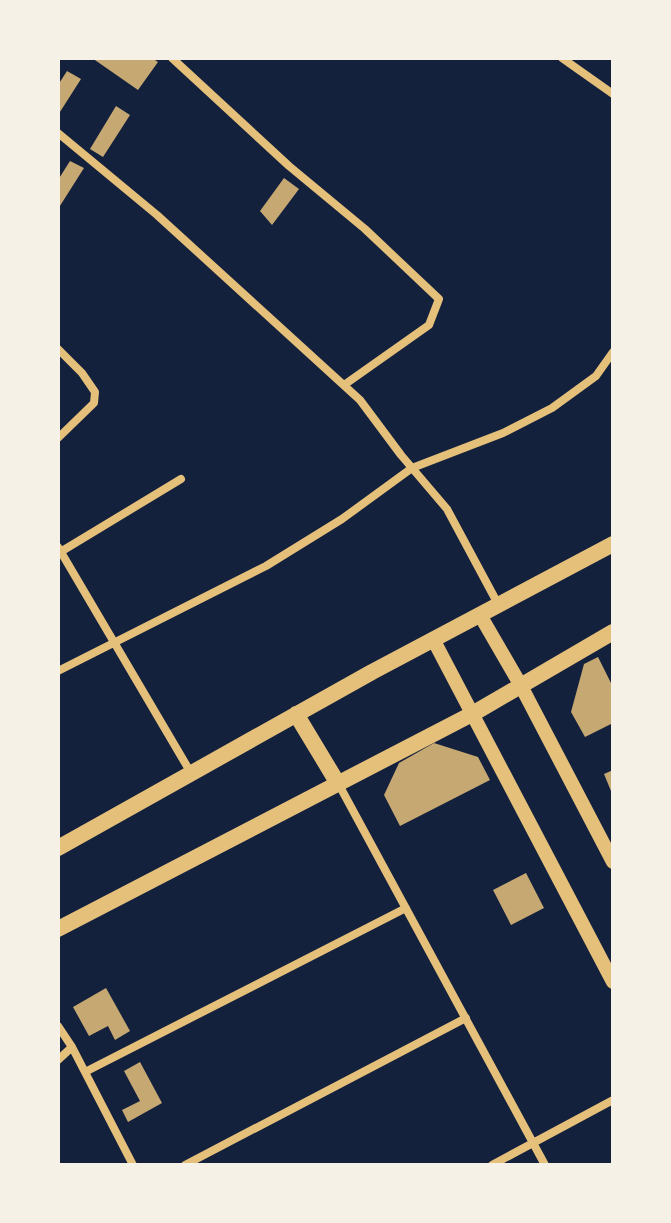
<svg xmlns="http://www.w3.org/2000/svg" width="671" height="1223" viewBox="0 0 671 1223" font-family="'IBM Plex Sans',sans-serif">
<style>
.building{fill:#c6a872}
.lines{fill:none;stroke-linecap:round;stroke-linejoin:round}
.minor{stroke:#e5c07b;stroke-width:8}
.tertiary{stroke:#e5c07b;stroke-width:14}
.secondary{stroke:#e5c07b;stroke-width:16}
</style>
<rect width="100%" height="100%" fill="#14213d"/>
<path class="building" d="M92 58H152L158 62 138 90Z
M67 71 81 79 58 115V85Z
M116 106 130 115 103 157 90 149Z
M70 161 84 168 58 209V180Z
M284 178 299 189 272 225 260 211Z
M598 657 613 687V723L585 737 571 712 584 664Z
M434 743 478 757 490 780 400 826 384 795 399 763Z
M613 770V796L604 774Z
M526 873 544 908 511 925 493 890Z
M106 988 130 1031 115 1040 108 1026 89 1036 73 1007Z
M140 1062 162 1103 128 1122 122 1110 140 1101 124 1071Z"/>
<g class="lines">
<path class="minor" d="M172 58 289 166 365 229 439 299 429 325 344 385
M562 58 613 94
M58 133 157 215 360 400 401 455 447 509 498 604
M58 349 82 373 95 392 94 403 58 438
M58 547 191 773
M62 551 181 479
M58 671 266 566 342 519 412 468 503 433 552 408 596 376 613 352
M338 783 545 1165
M58 1026 72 1047 133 1165
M58 1060 72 1047
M85 1072 406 908
M185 1165 466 1018
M492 1165 613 1100"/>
<path class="tertiary" d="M480 615 520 684 613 862
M433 639 613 982"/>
<path class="secondary" d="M296 714 337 782
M58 848 372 672 613 544
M58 929 474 713 613 632"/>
</g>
<rect width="671" height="1223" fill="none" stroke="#f6f1e7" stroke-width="120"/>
</svg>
